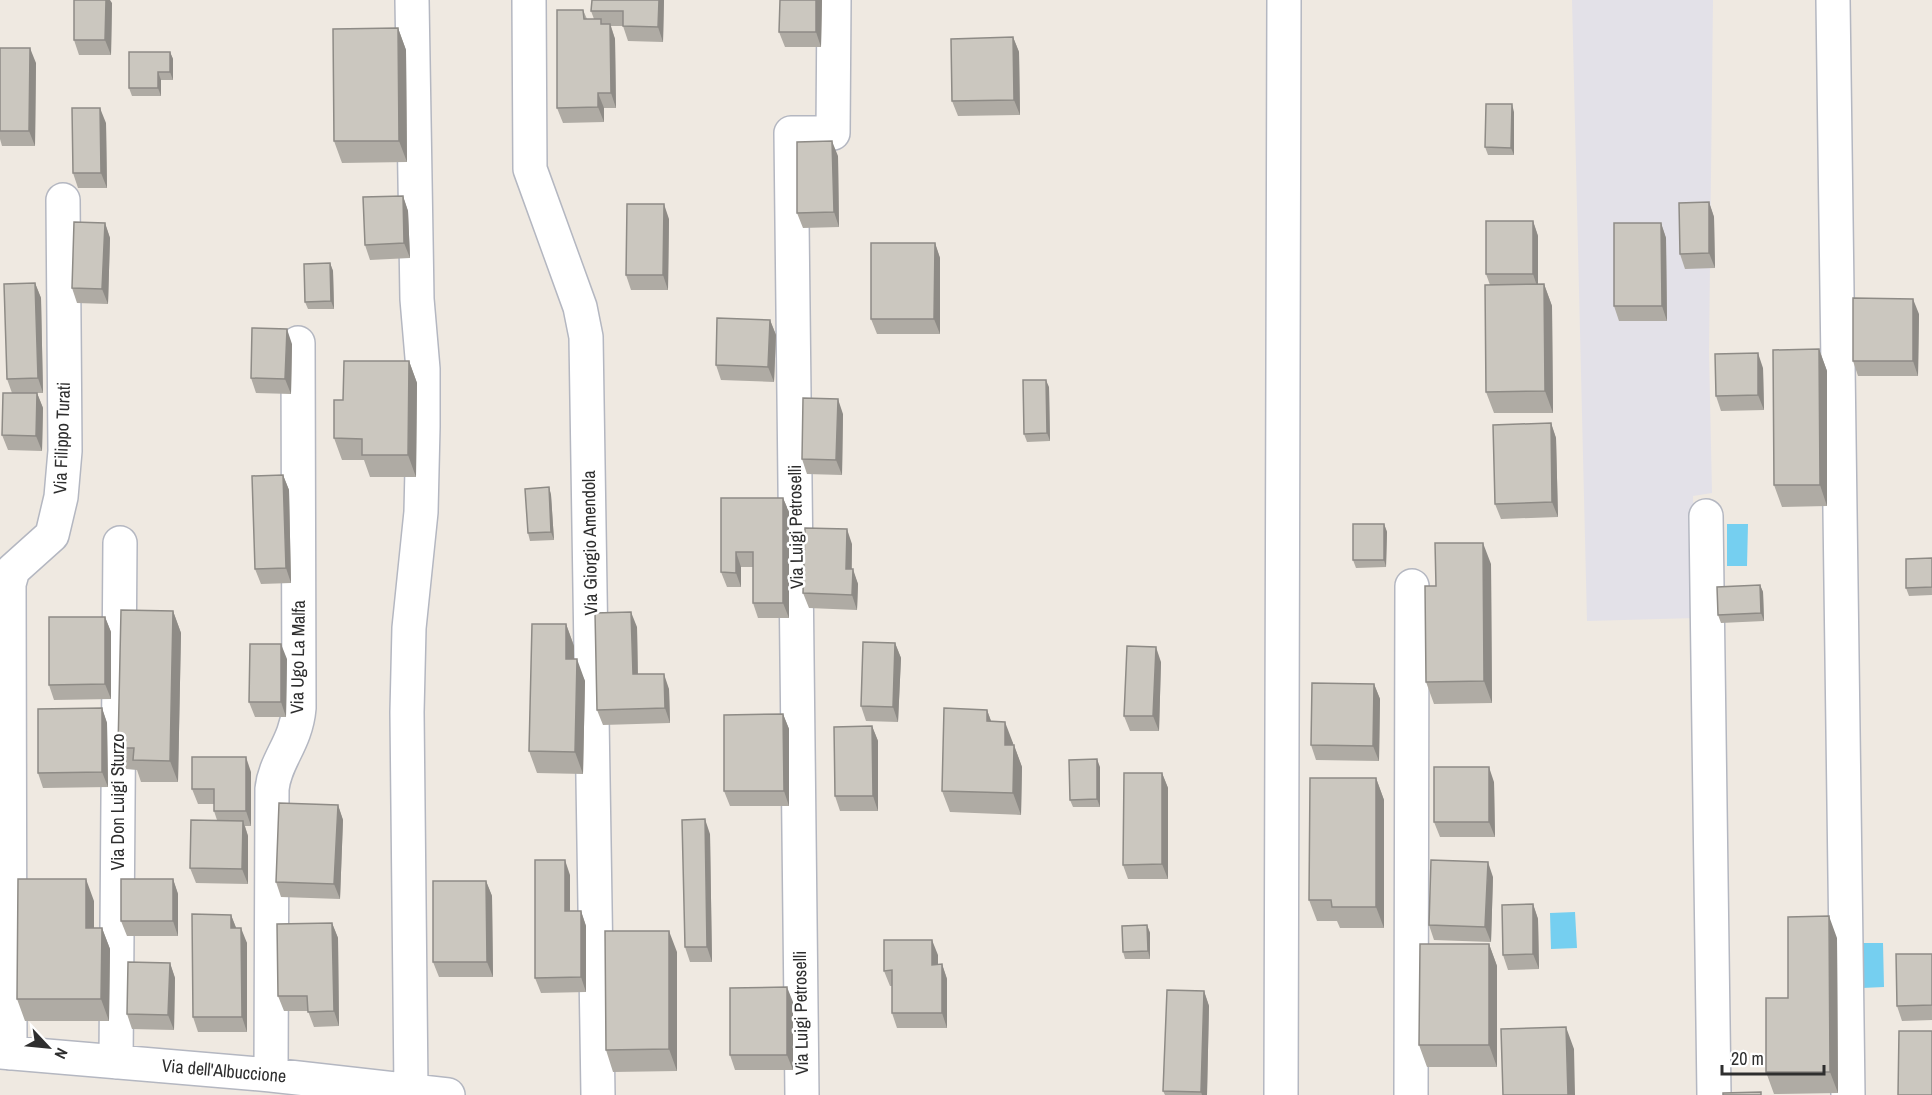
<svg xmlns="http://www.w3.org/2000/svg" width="1932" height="1095" viewBox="0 0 1932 1095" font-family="'Archivo Narrow',sans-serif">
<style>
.industrial{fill:#e3e1e8}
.water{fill:#75cff0}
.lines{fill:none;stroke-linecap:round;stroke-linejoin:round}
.minor-casing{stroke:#b4b7c1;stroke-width:36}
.minor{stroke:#fff;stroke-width:33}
.wall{fill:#afaba4}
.shaded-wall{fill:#8e8b86}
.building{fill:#cbc7bf;stroke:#8e8b86;stroke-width:1.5}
.labels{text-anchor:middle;stroke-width:5;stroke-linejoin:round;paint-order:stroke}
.street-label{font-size:18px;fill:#2e2e2e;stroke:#fff}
</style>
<rect width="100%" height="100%" fill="#efe9e1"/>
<path class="industrial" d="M1572 0H1713L1709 352 1712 493 1693 496 1696 618 1587 621Z"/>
<path class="water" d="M1727 524H1748L1747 566H1727Z
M1575 912 1577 948 1551 949 1550 913Z
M1861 943H1883L1884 987 1862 988Z"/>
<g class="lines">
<defs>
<path id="minor" d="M529 0 530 169 580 307 586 337 598 1095
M1833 0 1848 1095
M1706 516 1714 1095
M0 1052 271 1075 448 1095
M10 1053 9 584 13 570 52 535 61 497 65 451 63 200
M116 1062 120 543
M271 1075 272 789C275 760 296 743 299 708L298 343
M411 1090 407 712 409 628 421 512 423 427V369L417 299 412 0
M802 1095 791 133H833L834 0
M1281 1095 1284 0
M1411 1095 1412 586"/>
</defs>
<use href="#minor" class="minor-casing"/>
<use href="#minor" class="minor"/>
</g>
<path class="wall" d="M664 0 663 42 628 41 623 26H611L615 39 616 108H604V122L563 123 557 108 583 10 587 19H594L591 11Z
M822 0 821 47H785L779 32Z
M112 3 111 55H79L74 40Z
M398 28 406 50 407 162 342 163 334 141Z
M1013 37 1019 52 1020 115 958 116 952 101Z
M0 48 36 63 35 146H2L0 139Z
M170 52 173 59V80H161V96H132L129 88Z
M1514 112V155H1488L1485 147Z
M106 123 107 188H78L73 173Z
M838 156 839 227 803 228 797 213Z
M403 196 408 211 410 258 370 260 365 245Z
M1709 202 1714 217 1715 268 1685 269 1680 254Z
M669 219 668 290H631L626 275Z
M1533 221 1538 236V284H1544L1552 306 1553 413H1494L1486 392 1490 285 1486 274Z
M105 223 110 238 108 304 77 303 72 288Z
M1661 223 1666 238 1667 321H1619L1614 306Z
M935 243 940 258V334H877L871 319Z
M330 263 333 271 334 309H308L305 302Z
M35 283 41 298 43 393H28H37L43 408 42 451 8 450 2 435 12 393 7 379Z
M1919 314 1918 376H1858L1853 361Z
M770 320 776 335 774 382 721 380 716 365Z
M292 344 291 394 256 393 251 378Z
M1819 349 1827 371V506L1782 507 1774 485Z
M409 361 417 383 416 477H370L364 460H342L334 438 343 400Z
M1763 368 1764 410 1721 411 1716 396Z
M1049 387 1050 441 1027 442 1024 434Z
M843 414 842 475 807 474 802 459Z
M1551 423 1556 438 1558 517 1501 519 1495 504Z
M283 475 289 490 291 583 261 584 255 569Z
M549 487 551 495 554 540 530 541 528 533Z
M721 498H783L789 512V618H758L753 603V567H741V587H727L721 572Z
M1384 524 1387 532 1386 567 1356 568 1353 560Z
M852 544V569L858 584 857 610 809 608 803 593Z
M1932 558V595L1909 596 1906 588Z
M1491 564 1492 703 1434 704 1426 682Z
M1760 585 1763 592 1764 621 1721 623 1718 615Z
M173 611 181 633 178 782H141L137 770 126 769 118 748Z
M105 617 111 632V699L54 700 49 685Z
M566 624 574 646V659L585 681 583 774 537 773 529 751Z
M637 627 638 674 669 689 670 723 603 725 597 710Z
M895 643 901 658 898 722 866 721 861 706Z
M287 659 286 717H255L249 702Z
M1161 662 1159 731H1130L1124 716Z
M1374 684 1380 699 1379 761 1316 760 1311 745Z
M102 708 107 723 108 787 43 788 38 773Z
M987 710 991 721 1013 743 1022 767 1021 815 950 812 942 791Z
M783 714 789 729V806H730L724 791Z
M872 726 878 741V811H840L835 796Z
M1100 767V807H1073L1070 800Z
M251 772V826H245L248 836V884L196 883 190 868 217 820 214 811V804H198L192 789Z
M1162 773 1168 788V879H1128L1123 865Z
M1376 778 1384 800V928H1340L1337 921H1317L1309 900Z
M1494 782 1495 837H1440L1434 822Z
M338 805 343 820 340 899 281 897 276 882Z
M710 834 712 962H690L685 947Z
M570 875V911H581L586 926V992L541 993 535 978Z
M1493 877 1491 942 1434 940 1429 925Z
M173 879 178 894V936H127L121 921Z
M486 881 492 896 493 977H439L433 962Z
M94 901V928H102L110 949 109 1021H25L17 999Z
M1533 904 1538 919 1539 969 1508 970 1503 955Z
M231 915 236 928 247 943V1032H198L193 1017Z
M332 923 338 938 339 1026 314 1027 308 1011H284L278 996Z
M1147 925 1150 933V959H1125L1123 952Z
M1837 938 1838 1093 1774 1094 1766 1072 1788 998Z
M1489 944 1497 966V1067H1427L1419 1045Z
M677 952V1071L613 1072 606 1050Z
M1932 954V1020L1902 1021 1897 1006Z
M938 955V964H942L947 979V1028H897L892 1013V986H890L884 971Z
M170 963 175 978 174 1030 132 1029 127 1014Z
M1204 991 1209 1006 1207 1095H1165L1163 1091Z
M793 1002V1070H735L730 1055Z"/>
<path class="shaded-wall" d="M106 0H110L112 3 111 55 105 40Z
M659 0H664L663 42 658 27Z
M816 0H822L821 47 816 32Z
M610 24 615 39 616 108 611 93Z
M398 28 406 50 407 162 399 141Z
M1013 37 1019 52 1020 115 1014 100Z
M30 48 36 63 35 146 29 131Z
M170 52 173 59V80L170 72Z
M158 72 161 80V96L158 88Z
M598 93 604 108V122L598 107Z
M1512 104 1514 112V155L1511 148Z
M100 108 106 123 107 188 101 173Z
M832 141 838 156 839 227 834 212Z
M403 196 408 211 410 258 404 243Z
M1709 202 1714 217 1715 268 1709 253Z
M664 204 669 219 668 290 663 275Z
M1533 221 1538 236V289L1533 274Z
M105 223 110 238 108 304 102 289Z
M1661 223 1666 238 1667 321 1662 306Z
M935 243 940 258V334L934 319Z
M330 263 333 271 334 309 331 301Z
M35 283 41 298 43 393 38 378Z
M1544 284 1552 306 1553 413 1545 391Z
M1913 299 1919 314 1918 376 1913 361Z
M770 320 776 335 774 382 768 367Z
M287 329 292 344 291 394 285 379Z
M1819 349 1827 371V506L1820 485Z
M1758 353 1763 368 1764 410 1758 395Z
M409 361 417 383 416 477 408 455Z
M1046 380 1049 387 1050 441 1047 433Z
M37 393 43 408 42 451 36 436Z
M838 399 843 414 842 475 836 460Z
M1551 423 1556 438 1558 517 1552 502Z
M283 475 289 490 291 583 286 568Z
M549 487 551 495 554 540 551 532Z
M783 498 789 512V618L783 603Z
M1384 524 1387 532 1386 567 1384 560Z
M847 529 852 544 851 584 846 569Z
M1483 543 1491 564 1492 703 1484 681Z
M736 552 741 567V587L736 573Z
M853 569 858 584 857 610 852 595Z
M1760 585 1763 592 1764 621 1761 613Z
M173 611 181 633 178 782 170 761Z
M631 612 637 627 638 689 633 674Z
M105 617 111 632V699L105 684Z
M566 624 574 646V681L566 659Z
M895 643 901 658 898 722 893 707Z
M281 644 287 659 286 717 281 702Z
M1156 647 1161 662 1159 731 1153 716Z
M577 659 585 681 583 774 575 752Z
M664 674 669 689 670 723 665 708Z
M1374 684 1380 699 1379 761 1373 746Z
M102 708 107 723 108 787 102 772Z
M987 710 995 732 987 721Z
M783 714 789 729V806L784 791Z
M1005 722 1013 743 1012 767 1005 745Z
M872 726 878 741V811L873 796Z
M1014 745 1022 767 1021 815 1013 793Z
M246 757 251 772V826L246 811Z
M1097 759 1100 767V807L1097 799Z
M1489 767 1494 782 1495 837 1489 822Z
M1162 773 1168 788V879L1162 864Z
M1376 778 1384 800V928L1376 907Z
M338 805 343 820 340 899 334 884Z
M705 819 710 834 712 962 707 947Z
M243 821 248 836V884L242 869Z
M565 860 570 875V926L565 911Z
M1488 862 1493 877 1491 942 1485 927Z
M86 879 94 901V949L86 928Z
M173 879 178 894V936L173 921Z
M486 881 492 896 493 977 487 962Z
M1533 904 1538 919 1539 969 1533 954Z
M581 911 586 926V992L581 977Z
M231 915 237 930 231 928Z
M1829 916 1837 938 1838 1093 1830 1072Z
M332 923 338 938 339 1026 334 1011Z
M1147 925 1150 933V959L1148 951Z
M102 928 110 949 109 1021 101 999Z
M241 928 247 943V1032L242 1017Z
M669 931 677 952V1071L669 1049Z
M932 940 938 955V980L932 965Z
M1489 944 1497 966V1067L1489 1045Z
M170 963 175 978 174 1030 168 1015Z
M942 964 947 979V1028L942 1013Z
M787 987 793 1002V1070L787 1055Z
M1204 991 1209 1006 1207 1095H1202L1201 1092Z
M1566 1027 1574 1049 1575 1095H1568Z"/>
<path class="building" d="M74 0H106L105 40H74Z
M592 0H659L658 27 623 26V11H591Z
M780 0H816V32H779Z
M557 10H583L584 19H601V24H610L611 93H598V107L557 108Z
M398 28 399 141H334L333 29Z
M1013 37 1014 100 952 101 951 39Z
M0 48H30L29 131H0Z
M129 52H170V72H158V88H129Z
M1486 104H1512L1511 148 1485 147Z
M72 108H100L101 173H73Z
M832 141 834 212 797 213V142Z
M403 196 404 243 365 245 363 197Z
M1709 202V253L1680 254 1679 203Z
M627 204H664L663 275H626Z
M1486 221H1533V274H1486Z
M74 222 105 223 102 289 72 288Z
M1614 223H1661L1662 306H1614Z
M871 243H935L934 319H871Z
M330 263 331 301 305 302 304 264Z
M35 283 38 378 7 379 4 284Z
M1544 284 1545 391 1486 392 1485 285Z
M1853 298 1913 299V361H1853Z
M717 318 770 320 768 367 716 365Z
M252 328 287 329 285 379 251 378Z
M1819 349 1820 485H1774L1773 350Z
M1758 353V395L1716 396 1715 354Z
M344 361H409L408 455H362V439L334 438V400H343Z
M1023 380H1046L1047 433 1024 434Z
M3 393H37L36 436 2 435Z
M803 398 838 399 836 460 802 459Z
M1551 423 1552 502 1495 504 1493 425Z
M283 475 286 568 255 569 252 476Z
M549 487 551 532 528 533 525 489Z
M721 498H783V603H753V552H736V573L721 572Z
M1353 524H1384V560H1353Z
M805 528 847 529 846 569H853L852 595 803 593Z
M1435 543H1483L1484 681 1426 682 1425 586H1436Z
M1932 558V587L1906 588V559Z
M1760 585 1761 613 1718 615 1717 587Z
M121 610 173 611 170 761 133 760 134 748H118Z
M631 612 633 674H664L665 708 597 710 595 613Z
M49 617H105V684L49 685Z
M532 624H566V659H577L575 752 529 751Z
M863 642 895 643 893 707 861 706Z
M250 644H281V702H249Z
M1127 646 1156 647 1153 716H1124Z
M1312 683 1374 684 1373 746 1311 745Z
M102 708V772L38 773V709Z
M944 708 987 710V721L1005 722V745H1014L1013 793 942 791Z
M783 714 784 791H724V715Z
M872 726 873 796H835L834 727Z
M192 757H246V811H214V789H192Z
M1097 759V799L1070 800 1069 760Z
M1434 767H1489V822H1434Z
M1124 773H1162V864L1123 865Z
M1310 778H1376V907H1332L1331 900H1309Z
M279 803 338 805 334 884 276 882Z
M705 819 707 947H685L682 820Z
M191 820 243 821 242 869 190 868Z
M535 860H565V911H581V977L535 978Z
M1431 860 1488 862 1485 927 1429 925Z
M18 879H86V928H102L101 999H17Z
M121 879H173V921H121Z
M433 881H486L487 962H433Z
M1533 904V954L1503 955 1502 905Z
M192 914 231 915V928H241L242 1017H193Z
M1829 916 1830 1072H1766V998H1788V917Z
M332 923 334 1011 308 1012 307 996H278L277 924Z
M1147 925 1148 951 1123 952 1122 926Z
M605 931H669V1049L606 1050Z
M884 940H932V965L942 964V1013H892V970L884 971Z
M1420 944H1489V1045H1419Z
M1896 954H1932V1005L1897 1006Z
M128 962 170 963 168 1015 127 1014Z
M787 987V1055H730V988Z
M1167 990 1204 991 1201 1092 1163 1091Z
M1566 1027 1568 1095H1503L1501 1029Z
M1899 1031H1932V1095H1898Z
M1761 1092V1095H1723V1093Z"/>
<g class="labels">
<g class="street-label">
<text transform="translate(62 438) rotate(-88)" y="6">Via Filippo Turati</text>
<text transform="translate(796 527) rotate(-91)" y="6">Via Luigi Petroselli</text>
<text transform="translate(590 543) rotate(-91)" y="6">Via Giorgio Amendola</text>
<text transform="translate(298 657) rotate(-89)" y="6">Via Ugo La Malfa</text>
<text transform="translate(118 802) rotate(-90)" y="6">Via Don Luigi Sturzo</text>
<text transform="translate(801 1013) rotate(-91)" y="6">Via Luigi Petroselli</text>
<text transform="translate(224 1071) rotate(5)" y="6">Via dell'Albuccione</text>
</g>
</g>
<g transform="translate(48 1047) rotate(116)" stroke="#ffffff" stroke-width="4.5" paint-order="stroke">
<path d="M0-4.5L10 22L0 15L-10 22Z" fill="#2e2e2e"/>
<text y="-9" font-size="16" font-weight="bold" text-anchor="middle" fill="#2e2e2e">N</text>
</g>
<path d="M1722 1065v9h102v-9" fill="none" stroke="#2e2e2e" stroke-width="3"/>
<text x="1731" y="1065" font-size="18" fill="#2e2e2e" stroke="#ffffff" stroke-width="4.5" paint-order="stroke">20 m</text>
</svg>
